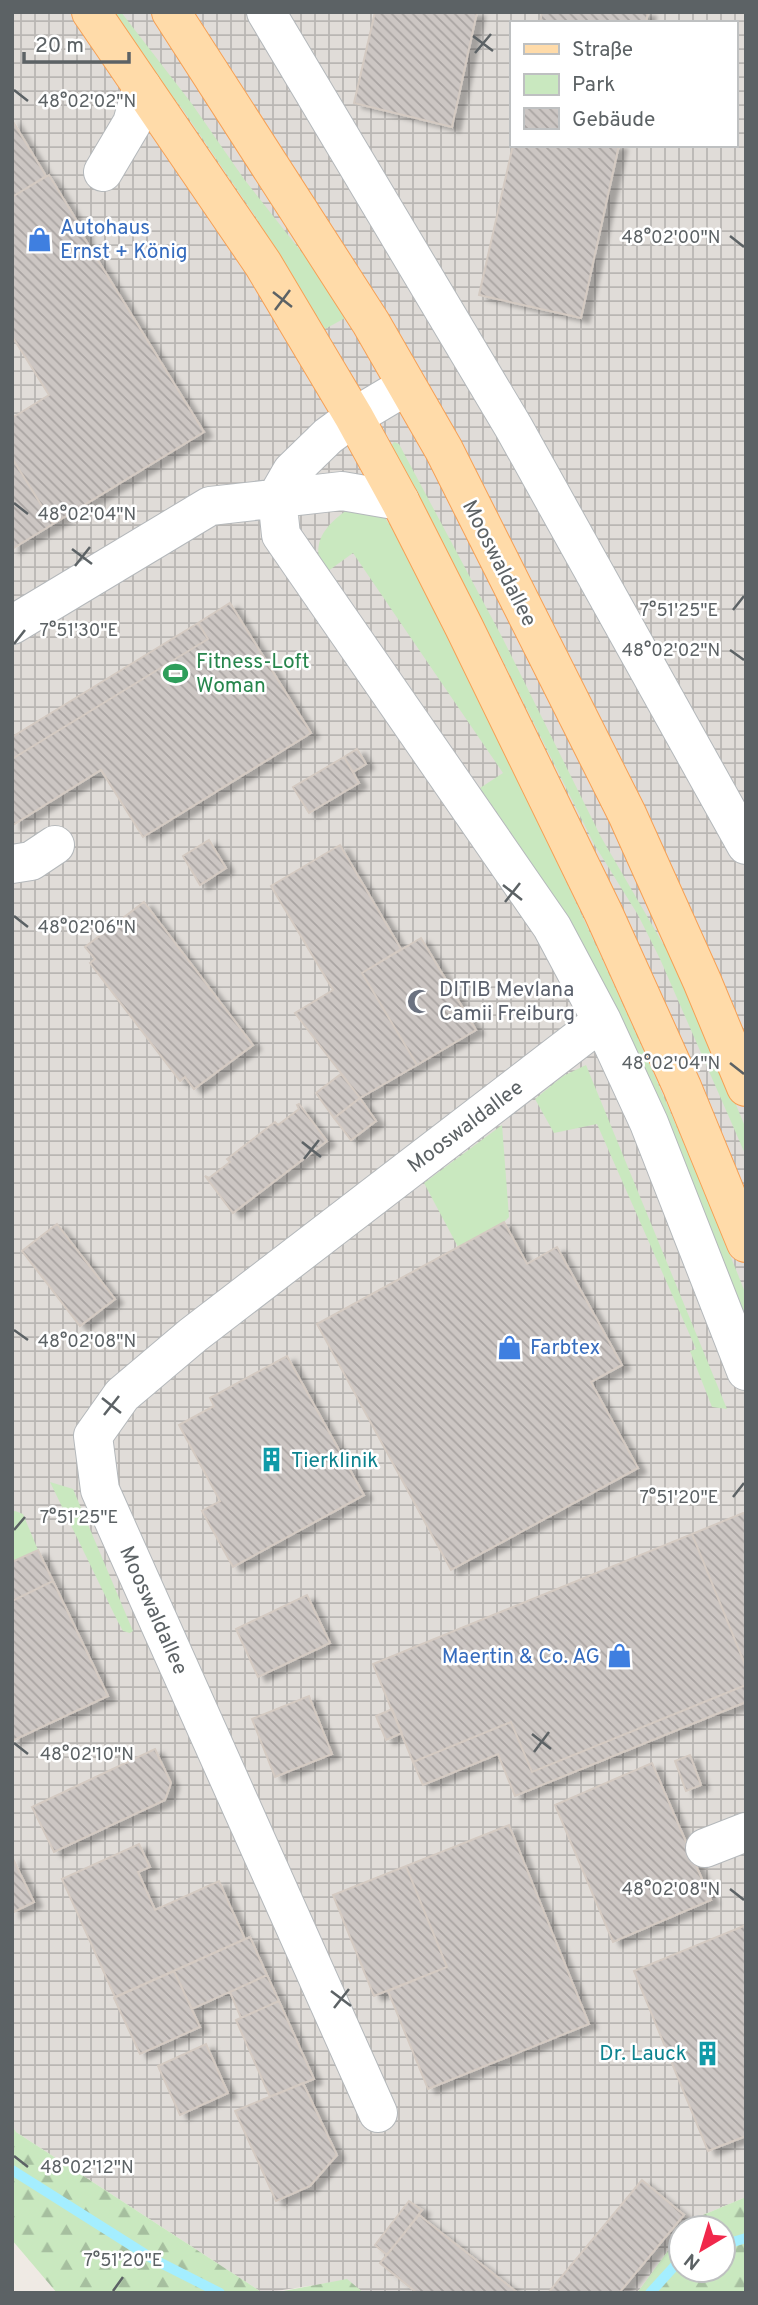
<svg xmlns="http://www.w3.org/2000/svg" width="758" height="2305" viewBox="0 0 758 2305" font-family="Overpass,sans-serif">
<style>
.industrial{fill:url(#industrial-grid);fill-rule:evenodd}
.green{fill:#c9e8bf}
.forest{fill:url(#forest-firs)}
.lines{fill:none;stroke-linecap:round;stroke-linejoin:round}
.stream{stroke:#a4eeff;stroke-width:10}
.building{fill:url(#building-back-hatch);stroke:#d4cac2;stroke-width:2;filter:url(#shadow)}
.minor-casing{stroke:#b4b8bb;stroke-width:40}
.major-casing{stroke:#f7a054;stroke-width:40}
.minor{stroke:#fff;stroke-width:38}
.major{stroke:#ffdba9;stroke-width:38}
.ticks{fill:none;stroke:#5c6265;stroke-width:2.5}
.labels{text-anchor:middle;stroke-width:5;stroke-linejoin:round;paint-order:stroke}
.shop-label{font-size:21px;fill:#366cbe;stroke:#fff;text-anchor:start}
.street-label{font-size:21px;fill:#5c6265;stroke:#fff}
.leisure-label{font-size:21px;fill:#27864d;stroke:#fff;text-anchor:start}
.worship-label{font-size:21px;fill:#5b616d;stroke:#fff;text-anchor:start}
.culture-label{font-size:21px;fill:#0d838f;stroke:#fff;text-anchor:start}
.ticks-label{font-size:18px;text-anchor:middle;fill:#5c6265;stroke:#fff;stroke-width:5;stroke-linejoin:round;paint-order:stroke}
</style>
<defs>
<pattern id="industrial-grid" width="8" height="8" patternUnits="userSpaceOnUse" patternTransform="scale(1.75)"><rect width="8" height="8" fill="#e0dcd8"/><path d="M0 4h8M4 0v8" fill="none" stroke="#b9b6b3"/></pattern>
<pattern id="forest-firs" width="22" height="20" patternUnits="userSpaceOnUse" patternTransform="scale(1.75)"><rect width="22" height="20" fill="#c9e8bf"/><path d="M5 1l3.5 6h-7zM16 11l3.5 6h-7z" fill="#a6bf9f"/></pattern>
<pattern id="building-back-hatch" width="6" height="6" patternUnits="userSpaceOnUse" patternTransform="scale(1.75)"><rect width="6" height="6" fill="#ccc6c3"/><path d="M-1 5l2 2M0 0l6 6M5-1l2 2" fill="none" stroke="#a9a4a2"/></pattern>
<filter id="shadow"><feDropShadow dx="8" dy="4.5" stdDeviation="2" flood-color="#0004"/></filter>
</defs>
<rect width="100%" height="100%" fill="#efeae4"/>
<path class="industrial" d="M12 12H746V2197L691 2220 685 2228H681V2233L637 2293H364L347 2280 263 2293 16 2132 12 2125ZM511 23H735V145H511Z"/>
<path class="green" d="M107 12H121L192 104 244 179 311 264 345 318 325 329 255 216 183 110Z
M394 442 399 444 503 639 601 837 669 954 714 1051 746 1129V1156L660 959 638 915 594 844 493 641 391 446Z
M347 510 383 515 394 531C521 782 643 1033 746 1295V1326L610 996C573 922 527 856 480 788L503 773 353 553 324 574C310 545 323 527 347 510Z
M586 1065 727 1409 712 1407 690 1351 696 1349 597 1124 554 1133 535 1099 563 1076Z
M502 1125 509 1217 504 1222 458 1247 424 1183Z
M50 1482 73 1489 133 1631 130 1633 123 1631 118 1622Z
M15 1511 23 1514 38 1550 12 1562V1512Z"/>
<path class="forest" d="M12 2125 16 2132 263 2293H57L12 2240Z
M746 2197V2293H637L681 2233V2270H723V2228H685L691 2220Z
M347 2279 364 2293H273Z"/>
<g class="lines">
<path class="stream" d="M12 2170 153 2259 220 2293
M723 2245 746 2238
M650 2293 681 2259"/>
</g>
<path class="building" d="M375 12H477L452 127 354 103Z
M542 12H648L646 23H540Z
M12 120 46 176 12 197Z
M513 145H619L581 318 479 295Z
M49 175 85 234 83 236 204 432 53 524 12 458V418L49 395 12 336V197Z
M12 458 53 524 12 549Z
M230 603 311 733 143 837 101 770 13 825 12 759 208 639 198 623Z
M198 623 208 639 12 759V737Z
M357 749 366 764 353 772 344 757Z
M344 757 359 783 309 813 293 787Z
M209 840 226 868 200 885 183 856Z
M340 845 401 949 362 973 417 1065 360 1098 295 1013 333 990 271 886Z
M144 902 253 1045 194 1089 185 1077 180 1081 90 963 95 959 85 947Z
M421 938 476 1030 417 1065 362 973Z
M341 1074 360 1098 334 1118 316 1093Z
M360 1098 376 1121 351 1140 334 1118Z
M299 1104 327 1141 233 1213 205 1176 209 1178 230 1162 227 1159 275 1122 278 1125 299 1109 297 1105Z
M504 1222 527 1264 557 1247 622 1365 591 1382 638 1468 451 1570 317 1324Z
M57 1224 115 1299 80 1326 22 1251Z
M287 1356 364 1495 233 1567 202 1511 220 1501 179 1425 214 1406 210 1398Z
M743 1513 746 1514V1667L692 1534Z
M692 1534 746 1667V1685L532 1772 511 1722 413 1762 373 1664Z
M38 1550 53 1581 12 1601V1562Z
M53 1581 108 1696 12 1741V1601Z
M307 1595 330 1643 258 1677 236 1629Z
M746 1685V1702L515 1796 498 1754 423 1785 413 1762 511 1722 532 1772Z
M309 1696 332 1754 275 1777 252 1719Z
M392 1709 402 1733 386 1740 376 1716Z
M155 1749 171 1783 165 1800 54 1852 32 1807Z
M690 1755 701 1785 686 1791 675 1761Z
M652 1763 711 1900 613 1942 555 1805Z
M509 1825 589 2024 428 2089 388 1991 447 1967 406 1866Z
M139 1844 150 1867 138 1872 155 1910 219 1881 245 1939 115 1997 62 1879Z
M12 1857 34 1902 12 1913Z
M406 1866 447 1967 374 1996 333 1895Z
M746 1925V2136L708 2151 634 1971Z
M250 1937 267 1975 192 2009 174 1971Z
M174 1971 200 2027 140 2054 114 1998Z
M267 1975 279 2001 241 2018 230 1992Z
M279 2001 314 2079 270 2097 236 2020Z
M206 2044 228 2093 180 2115 158 2066Z
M303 2083 337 2155 310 2186 276 2201 235 2111Z
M642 2180 684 2215 619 2293H548Z
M409 2201 422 2210 387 2255 375 2245Z
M419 2215 518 2293H417L380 2263Z"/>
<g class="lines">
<defs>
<path id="minor" d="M266 12 514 428 746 845
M103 172 132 123 142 87
M406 386 354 417 328 436 292 471 277 497 281 535 552 927 602 1021 649 1123 746 1371
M12 625 210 506 342 491 400 501
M12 864 31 861 55 845
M705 1848 746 1832
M378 2113 100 1490 93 1436 122 1395 193 1335 602 1021"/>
<path id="major" d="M91 12 263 264 354 417 400 501 464 627 603 912 682 1087 746 1243
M171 12 371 323 444 450 627 814 702 981 746 1087"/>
</defs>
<use href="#minor" class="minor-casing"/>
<use href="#major" class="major-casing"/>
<use href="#minor" class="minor"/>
<use href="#major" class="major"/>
</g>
<path class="ticks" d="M473 36 493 51M475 53 491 34M14 90 28 101M730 236 744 247M273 292 292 307M275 310 290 290M14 503 28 514M72 549 92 564M75 566 90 547M733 610 744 596M14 644 25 630M730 650 744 660M503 885 522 900M505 902 520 883M14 916 28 927M730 1063 744 1074M302 1142 321 1157M304 1159 319 1140M14 1330 28 1340M102 1398 121 1413M104 1415 119 1396M733 1497 744 1483M14 1530 25 1517M532 1734 551 1749M14 1743 28 1754M534 1752 549 1732M730 1889 744 1900M331 1991 351 2006M334 2008 349 1989M14 2156 28 2167M113 2291 123 2277"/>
<defs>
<symbol id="shop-bare" viewBox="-9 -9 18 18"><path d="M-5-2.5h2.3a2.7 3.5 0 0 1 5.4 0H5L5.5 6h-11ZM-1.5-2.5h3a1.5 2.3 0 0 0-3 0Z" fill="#3f7fe0" stroke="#fff" stroke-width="2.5" paint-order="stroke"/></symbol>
<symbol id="stadium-bare" viewBox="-9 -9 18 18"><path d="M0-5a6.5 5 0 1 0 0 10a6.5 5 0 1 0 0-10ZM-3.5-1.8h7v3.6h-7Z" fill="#2e9e5b" stroke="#fff" stroke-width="2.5" paint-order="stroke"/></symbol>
<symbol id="mosque-bare" viewBox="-9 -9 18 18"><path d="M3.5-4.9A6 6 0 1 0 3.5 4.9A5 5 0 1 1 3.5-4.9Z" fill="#6b7280" stroke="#fff" stroke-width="2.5" paint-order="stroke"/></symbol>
<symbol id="building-bare" viewBox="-9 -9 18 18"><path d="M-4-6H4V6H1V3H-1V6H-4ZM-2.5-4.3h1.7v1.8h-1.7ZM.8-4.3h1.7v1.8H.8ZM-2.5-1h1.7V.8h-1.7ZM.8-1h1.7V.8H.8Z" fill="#0f9aa8" stroke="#fff" stroke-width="2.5" paint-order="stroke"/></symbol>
</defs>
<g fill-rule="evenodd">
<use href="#shop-bare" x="22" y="222" width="35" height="35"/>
<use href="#stadium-bare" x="158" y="656" width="35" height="35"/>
<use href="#mosque-bare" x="402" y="984" width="35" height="35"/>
<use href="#shop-bare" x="492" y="1330" width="35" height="35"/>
<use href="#building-bare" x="254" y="1442" width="35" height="35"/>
<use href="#shop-bare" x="602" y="1638" width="35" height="35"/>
<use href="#building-bare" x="690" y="2036" width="35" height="35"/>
</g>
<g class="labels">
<g class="shop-label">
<text x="60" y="234">Autohaus<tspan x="60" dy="24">Ernst + König</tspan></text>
<text x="530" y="1354">Farbtex</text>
<text x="600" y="1663" text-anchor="end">Maertin &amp; Co. AG</text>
</g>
<g class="street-label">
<text transform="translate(500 563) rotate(63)" y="7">Mooswaldallee</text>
<text transform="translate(465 1126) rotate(-37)" y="7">Mooswaldallee</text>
<text transform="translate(154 1610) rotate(66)" y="7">Mooswaldallee</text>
</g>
<g class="leisure-label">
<text x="196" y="668">Fitness-Loft<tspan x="196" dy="24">Woman</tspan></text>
</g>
<g class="worship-label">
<text x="439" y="996">DITIB Mevlana<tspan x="439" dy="24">Camii Freiburg</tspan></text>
</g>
<g class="culture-label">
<text x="291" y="1467">Tierklinik</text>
<text x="687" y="2060" text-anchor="end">Dr. Lauck</text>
</g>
</g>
<g class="ticks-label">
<text x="87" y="107">48°02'02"N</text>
<text x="671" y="243">48°02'00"N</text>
<text x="87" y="520">48°02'04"N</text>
<text x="679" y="616">7°51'25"E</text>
<text x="79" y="636">7°51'30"E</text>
<text x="671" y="656">48°02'02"N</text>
<text x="87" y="933">48°02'06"N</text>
<text x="671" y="1069">48°02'04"N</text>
<text x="87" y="1347">48°02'08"N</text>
<text x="679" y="1503">7°51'20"E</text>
<text x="79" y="1523">7°51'25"E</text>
<text x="87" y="1760">48°02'10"N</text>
<text x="671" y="1895">48°02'08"N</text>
<text x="87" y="2173">48°02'12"N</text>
<text x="123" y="2266">7°51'20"E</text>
</g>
<rect width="758" height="2305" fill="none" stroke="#5c6265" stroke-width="28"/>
<rect x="510" y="21" width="228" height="126" fill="#ffffff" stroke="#bec0c1" stroke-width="2"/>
<rect x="524" y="44" width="35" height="10" fill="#ffdba9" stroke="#bec0c1" stroke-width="2"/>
<text x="572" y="56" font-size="21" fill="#5c6265">Straße</text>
<rect x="524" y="74" width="35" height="21" fill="#c9e8bf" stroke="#bec0c1" stroke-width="2"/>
<text x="572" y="91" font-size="21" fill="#5c6265">Park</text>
<rect x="524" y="108" width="35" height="21" fill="url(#building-back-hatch)" stroke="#bec0c1" stroke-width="2"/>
<text x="572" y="126" font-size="21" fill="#5c6265">Gebäude</text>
<g transform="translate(702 2249) rotate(218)"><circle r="33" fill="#ffffff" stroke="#bec0c1" stroke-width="2"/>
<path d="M0-5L12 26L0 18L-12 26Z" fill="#f1284b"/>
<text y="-10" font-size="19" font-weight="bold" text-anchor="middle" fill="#5c6265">N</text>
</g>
<path d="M24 52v10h105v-10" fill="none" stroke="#5c6265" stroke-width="3.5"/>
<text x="35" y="52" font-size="21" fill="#5c6265" stroke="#ffffff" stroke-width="5" paint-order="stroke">20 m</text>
</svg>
